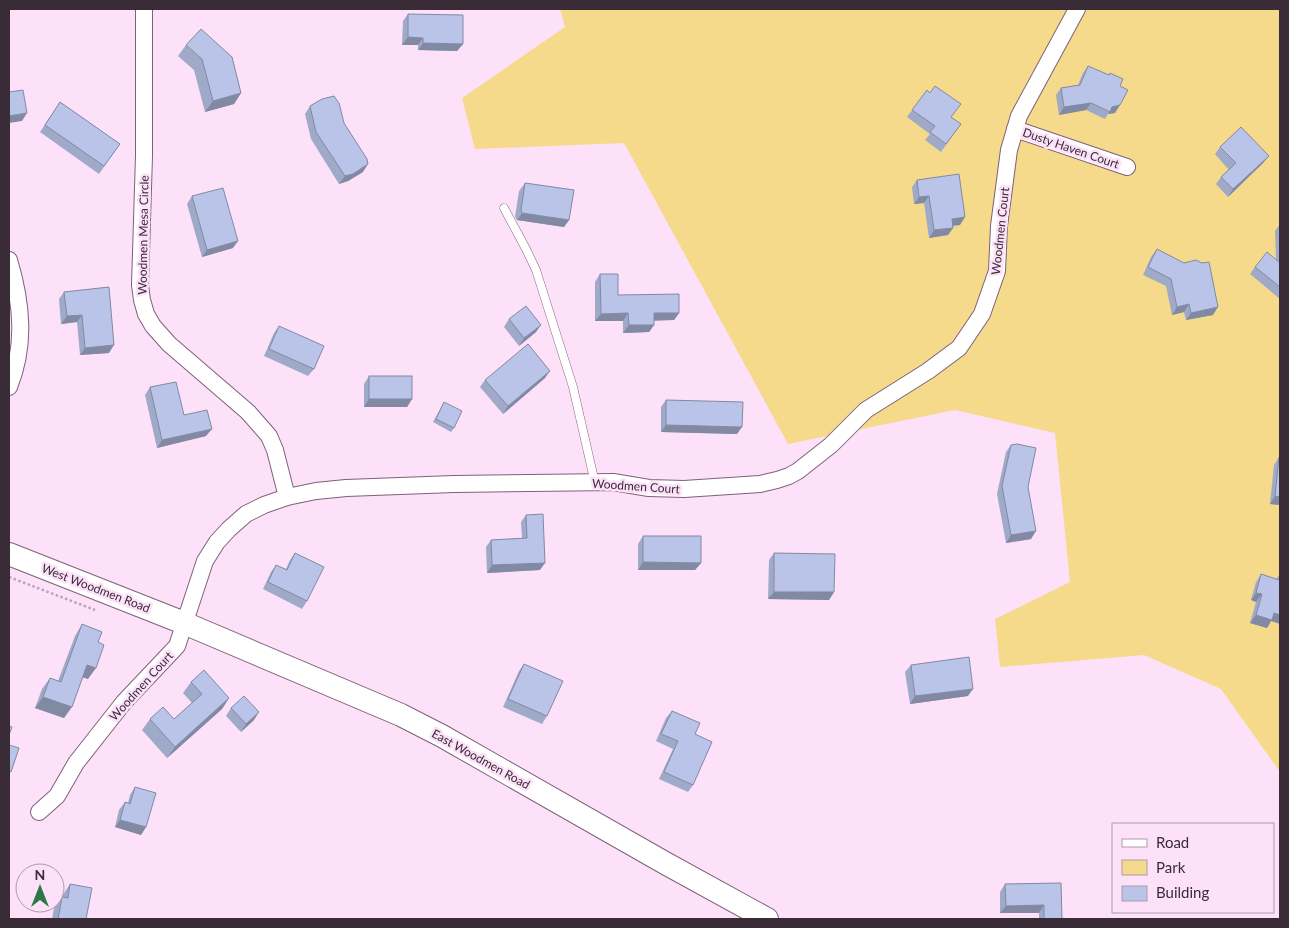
<svg xmlns="http://www.w3.org/2000/svg" width="1289" height="928" viewBox="0 0 1289 928" font-family="Lato,sans-serif">
	<style>
		.green { fill: #f5da8b }
		.lines { fill: none; stroke-linecap: round; stroke-linejoin: round }
		.service-casing { stroke: #7e6179; stroke-width: 9 }
		.minor-casing { stroke: #7e6179; stroke-width: 18 }
		.secondary-casing { stroke: #7e6179; stroke-width: 24 }
		.path { stroke: #baa3b6; stroke-width: 2.5; stroke-dasharray: 2.5 2.5; stroke-linecap: butt }
		.service { stroke: #fff; stroke-width: 8 }
		.minor { stroke: #fff; stroke-width: 16 }
		.secondary { stroke: #fff; stroke-width: 22 }
		.wall { fill: #9fa9c8 }
		.shaded-wall { fill: #8289a2 }
		.building { fill: #b9c4e8; stroke: #8289a2 }
		.labels { text-anchor: middle; dominant-baseline: central; stroke-width: 5; stroke-linejoin: round; paint-order: stroke }
		.street-label { font-size: 12px; fill: #392c37; stroke: #fde1f8 }
	</style>
	<rect width="100%" height="100%" fill="#fde1f8"/>
	<polygon class="green" points="560,9 1280,9 1280,772 1221,689 1144,655 1000,667 995,619 1070,582 1055,433 955,410 788,444 624,143 475,149 462,98 565,27"/>
	<g class="lines">
		<defs>
			<polyline id="service" points="504,208 526,249 536,270 549,311 573,387 595,483"/>
			<g id="minor">
				<polyline points="144,9 144,156 140,285 142,300 146,314 153,326 169,344 248,412 269,436 275,450 287,497"/>
				<polyline points="1015,129 1127,167"/>
				<path d="M9,260C22,303 26,345 9,387"/>
				<polyline points="39,812 57,796 76,763 124,702 177,646 205,561 217,542 229,529 246,514 264,505 287,497 316,491 346,488 454,484 613,482 649,488 684,489 760,484 777,480 789,476 798,471 831,445 866,410 928,371 959,348 982,314 997,271 999,226 1009,150 1019,116 1077,9"/>
			</g>
			<polyline id="secondary" points="9,554 184,623 401,715 442,736 665,863 767,919"/>
		</defs>
		<use href="#service" class="service-casing"/>
		<use href="#minor" class="minor-casing"/>
		<use href="#secondary" class="secondary-casing"/>
		<polyline class="path" points="9,577 95,610"/>
		<use href="#service" class="service"/>
		<use href="#minor" class="minor"/>
		<use href="#secondary" class="secondary"/>
	</g>
	<g class="wall">
		<polygon points="408,14 463,44 457,51 418,50 418,45 402,45 403,21"/>
		<polygon points="186,45 241,93 234,104 205,112 194,70 178,56"/>
		<polygon points="1088,66 1120,86 1115,113 1108,114 1105,119 1086,110 1059,115 1056,95 1061,88 1078,85 1083,73"/>
		<polygon points="927,90 951,117 961,124 941,152 925,140 930,134 907,117"/>
		<polygon points="60,102 120,144 99,174 40,132"/>
		<polygon points="310,106 344,123 363,172 348,181 339,184 311,139 305,114"/>
		<polygon points="1220,147 1269,156 1263,163 1228,197 1216,184 1221,177 1229,170 1215,154"/>
		<polygon points="917,180 960,225 953,226 953,228 948,235 929,238 924,203 914,204 912,187"/>
		<polygon points="525,183 569,220 564,227 517,220 515,217 519,191"/>
		<polygon points="192,196 233,248 202,257 187,204"/>
		<polygon points="1280,224 1280,299 1250,274 1255,267 1276,259 1275,231"/>
		<polygon points="1157,249 1213,315 1186,320 1184,312 1172,315 1166,286 1143,275 1151,257"/>
		<polygon points="600,274 618,295 679,313 674,320 654,320 654,325 649,332 623,333 623,321 595,321 595,282"/>
		<polygon points="109,287 109,353 80,355 77,322 61,324 59,299 64,292"/>
		<polygon points="509,319 536,332 519,346 504,327"/>
		<polygon points="279,326 314,369 308,376 264,356 274,333"/>
		<polygon points="369,376 412,399 407,407 364,407 364,384"/>
		<polygon points="545,378 503,414 480,387 485,380"/>
		<polygon points="150,387 184,415 206,436 157,448 145,395"/>
		<polygon points="666,400 737,434 661,432 661,407"/>
		<polygon points="444,402 454,428 451,432 433,422"/>
		<polygon points="1011,445 1028,487 1031,539 1006,543 997,494 1006,452"/>
		<polygon points="1279,457 1280,458 1280,505 1270,504 1274,465"/>
		<polygon points="526,515 540,570 487,573 486,547 491,540 522,538 521,522"/>
		<polygon points="643,536 701,563 695,570 638,570 638,544"/>
		<polygon points="295,553 307,601 302,609 263,589 271,572 276,565 286,569 290,560"/>
		<polygon points="774,553 834,592 829,600 768,599 769,560"/>
		<polygon points="1261,574 1276,579 1280,574 1271,621 1267,628 1250,623 1256,602 1251,600 1256,582"/>
		<polygon points="82,624 98,642 88,679 83,677 64,718 35,708 42,689 50,678 58,681 75,636"/>
		<polygon points="524,664 547,716 542,724 503,707 519,671"/>
		<polygon points="911,665 968,696 910,704 905,672"/>
		<polygon points="191,682 229,698 222,709 167,758 142,730 150,719 174,719 192,703 183,693"/>
		<polygon points="231,708 254,720 241,732 226,716"/>
		<polygon points="672,711 695,734 693,785 688,792 659,779 673,749 656,741 666,718"/>
		<polygon points="135,787 146,827 141,835 115,827 119,810 125,802 128,803 130,795"/>
		<polygon points="1061,883 1062,919 1039,919 1039,913 1000,913 1000,892 1005,884"/>
		<polygon points="70,884 86,919 52,919 54,908"/>
	</g>
	<g class="shaded-wall">
		<polygon points="50,9 63,9 62,10"/>
		<polygon points="408,37 423,38 418,45 402,45"/>
		<polygon points="423,43 463,44 457,51 418,50"/>
		<polygon points="241,93 234,104 205,112 213,101"/>
		<polygon points="1091,103 1086,110 1059,115 1064,107"/>
		<polygon points="1120,105 1115,113 1108,114 1112,107"/>
		<polygon points="27,113 22,121 9,123 9,116"/>
		<polygon points="1269,156 1263,163 1228,197 1233,189"/>
		<polygon points="368,164 363,172 348,181 339,184 345,176"/>
		<polygon points="929,196 924,203 914,204 919,197"/>
		<polygon points="522,213 569,220 564,227 517,220"/>
		<polygon points="965,217 960,225 947,226 952,219"/>
		<polygon points="953,228 948,235 929,238 934,230"/>
		<polygon points="238,241 233,248 202,257 207,250"/>
		<polygon points="1189,304 1184,312 1172,315 1177,307"/>
		<polygon points="1218,307 1213,315 1186,320 1191,313"/>
		<polygon points="628,313 623,321 595,321 601,314"/>
		<polygon points="654,313 679,313 674,320 649,321"/>
		<polygon points="82,315 77,322 61,324 67,316"/>
		<polygon points="541,325 536,332 519,346 524,338"/>
		<polygon points="629,325 654,325 649,332 623,333"/>
		<polygon points="114,345 109,353 80,355 85,348"/>
		<polygon points="550,371 545,378 503,414 508,406"/>
		<polygon points="369,399 412,399 407,407 364,407"/>
		<polygon points="666,425 742,427 737,434 661,432"/>
		<polygon points="212,429 206,436 157,448 162,440"/>
		<polygon points="1275,496 1280,497 1280,505 1270,504"/>
		<polygon points="1036,531 1031,539 1006,543 1011,535"/>
		<polygon points="643,562 701,563 695,570 638,570"/>
		<polygon points="545,563 540,570 487,573 492,565"/>
		<polygon points="774,592 834,592 829,600 768,599"/>
		<polygon points="1256,593 1262,594 1256,602 1251,600"/>
		<polygon points="1274,613 1280,615 1280,624 1271,621 1267,628 1250,623 1256,615"/>
		<polygon points="87,665 96,668 88,679 79,676"/>
		<polygon points="973,689 968,696 910,704 915,696"/>
		<polygon points="43,697 72,707 64,718 35,708"/>
		<polygon points="229,698 222,709 167,758 175,747"/>
		<polygon points="259,712 254,720 241,732 246,724"/>
		<polygon points="120,820 146,827 141,835 115,827"/>
		<polygon points="1044,905 1039,913 1000,913 1006,906"/>
	</g>
	<g class="building">
		<polygon points="408,14 463,15 463,44 423,43 423,38 408,37"/>
		<polygon points="201,29 232,57 241,93 213,101 202,59 186,45"/>
		<polygon points="1088,66 1109,75 1110,73 1123,79 1120,86 1128,90 1120,105 1112,107 1110,112 1091,103 1064,107 1061,88 1080,85"/>
		<polygon points="935,86 961,104 951,117 961,124 946,144 930,132 935,126 912,110 927,90 930,93"/>
		<polygon points="23,90 27,113 9,116 9,92"/>
		<polygon points="334,96 339,103 344,123 367,159 368,164 353,174 345,176 316,132 310,106 322,99"/>
		<polygon points="60,102 120,144 104,166 45,125"/>
		<polygon points="1241,127 1269,156 1233,189 1221,177 1236,163 1220,147"/>
		<polygon points="959,174 965,217 952,219 953,228 934,230 929,196 919,197 917,180"/>
		<polygon points="525,183 574,190 569,220 522,213 521,210"/>
		<polygon points="223,188 238,241 207,250 192,196"/>
		<polygon points="1157,249 1184,263 1196,260 1202,263 1209,262 1218,307 1191,313 1189,304 1177,307 1171,279 1148,267"/>
		<polygon points="1267,252 1280,263 1280,287 1255,267"/>
		<polygon points="600,274 618,274 618,295 679,294 679,313 654,313 654,325 629,325 628,313 601,314"/>
		<polygon points="109,287 114,345 85,348 82,315 67,316 64,292"/>
		<polygon points="526,306 541,325 524,338 509,319"/>
		<polygon points="279,326 324,346 314,369 269,349"/>
		<polygon points="528,344 550,371 508,406 485,380"/>
		<rect x="369" y="376" width="43" height="23"/>
		<polygon points="176,382 184,415 207,410 212,429 162,440 150,387"/>
		<polygon points="666,400 743,402 742,427 666,425"/>
		<polygon points="444,402 462,411 454,428 436,419"/>
		<polygon points="1017,444 1036,448 1028,487 1036,531 1011,535 1002,486 1011,445"/>
		<polygon points="1279,457 1280,458 1280,497 1275,496"/>
		<polygon points="543,514 545,563 492,565 491,540 527,538 526,515"/>
		<polygon points="643,536 701,536 701,563 643,562"/>
		<polygon points="295,553 324,567 307,601 268,582 276,565 287,570"/>
		<polygon points="774,553 835,554 834,592 774,592"/>
		<polygon points="1261,574 1279,580 1280,575 1280,615 1274,613 1272,620 1256,615 1262,594 1256,593"/>
		<polygon points="82,624 102,632 98,642 104,645 96,668 87,665 72,707 43,697 50,678 61,682"/>
		<polygon points="969,657 973,689 915,696 911,665"/>
		<polygon points="524,664 563,681 547,716 508,699"/>
		<polygon points="204,670 229,698 175,747 150,719 163,707 174,719 202,694 191,682"/>
		<polygon points="244,696 259,712 246,724 231,708"/>
		<polygon points="672,711 700,723 695,734 712,742 693,785 664,772 678,741 661,734"/>
		<polygon points="9,726 12,727 9,735"/>
		<polygon points="9,745 19,748 11,772 9,771"/>
		<polygon points="135,787 156,793 146,827 120,820 125,802 130,804"/>
		<polygon points="1061,883 1062,919 1044,919 1044,905 1006,906 1005,884"/>
		<polygon points="70,884 92,888 86,919 58,919 62,897 68,898"/>
	</g>
	<g class="labels">
		<g class="street-label">
			<text transform="translate(1071 148) rotate(19)">Dusty Haven Court</text>
			<text transform="translate(1000 231) rotate(-84)">Woodmen Court</text>
			<text transform="translate(143 235) rotate(-89)">Woodmen Mesa Circle</text>
			<text transform="translate(636 486) rotate(4)">Woodmen Court</text>
			<text transform="translate(96 588) rotate(21)">West Woodmen Road</text>
			<text transform="translate(141 686) rotate(-48)">Woodmen Court</text>
			<text transform="translate(481 759) rotate(29)">East Woodmen Road</text>
		</g>
	</g>
	<rect width="1289" height="928" fill="none" stroke="#392c37" stroke-width="20"/>
	<rect x="1112" y="823" width="162" height="90" fill="#fde1f8" stroke="#af99ab"/>
	<rect x="1122" y="839" width="25" height="8" fill="#ffffff" stroke="#af99ab"/>
	<text x="1156" y="848" font-size="15" fill="#392c37">Road</text>
	<rect x="1122" y="860" width="25" height="15" fill="#f5da8b" stroke="#af99ab"/>
	<text x="1156" y="873" font-size="15" fill="#392c37">Park</text>
	<rect x="1122" y="886" width="25" height="15" fill="#b9c4e8" stroke="#af99ab"/>
	<text x="1156" y="898" font-size="15" fill="#392c37">Building</text>
	<g transform="translate(40 888)"><circle r="24" fill="#fde1f8" stroke="#af99ab"/>
	<path d="M0-4L9 19L0 12L-9 19Z" fill="#2c7746"/>
	<text y="-8" font-size="14" font-weight="bold" text-anchor="middle" fill="#392c37">N</text>
	</g>
</svg>
